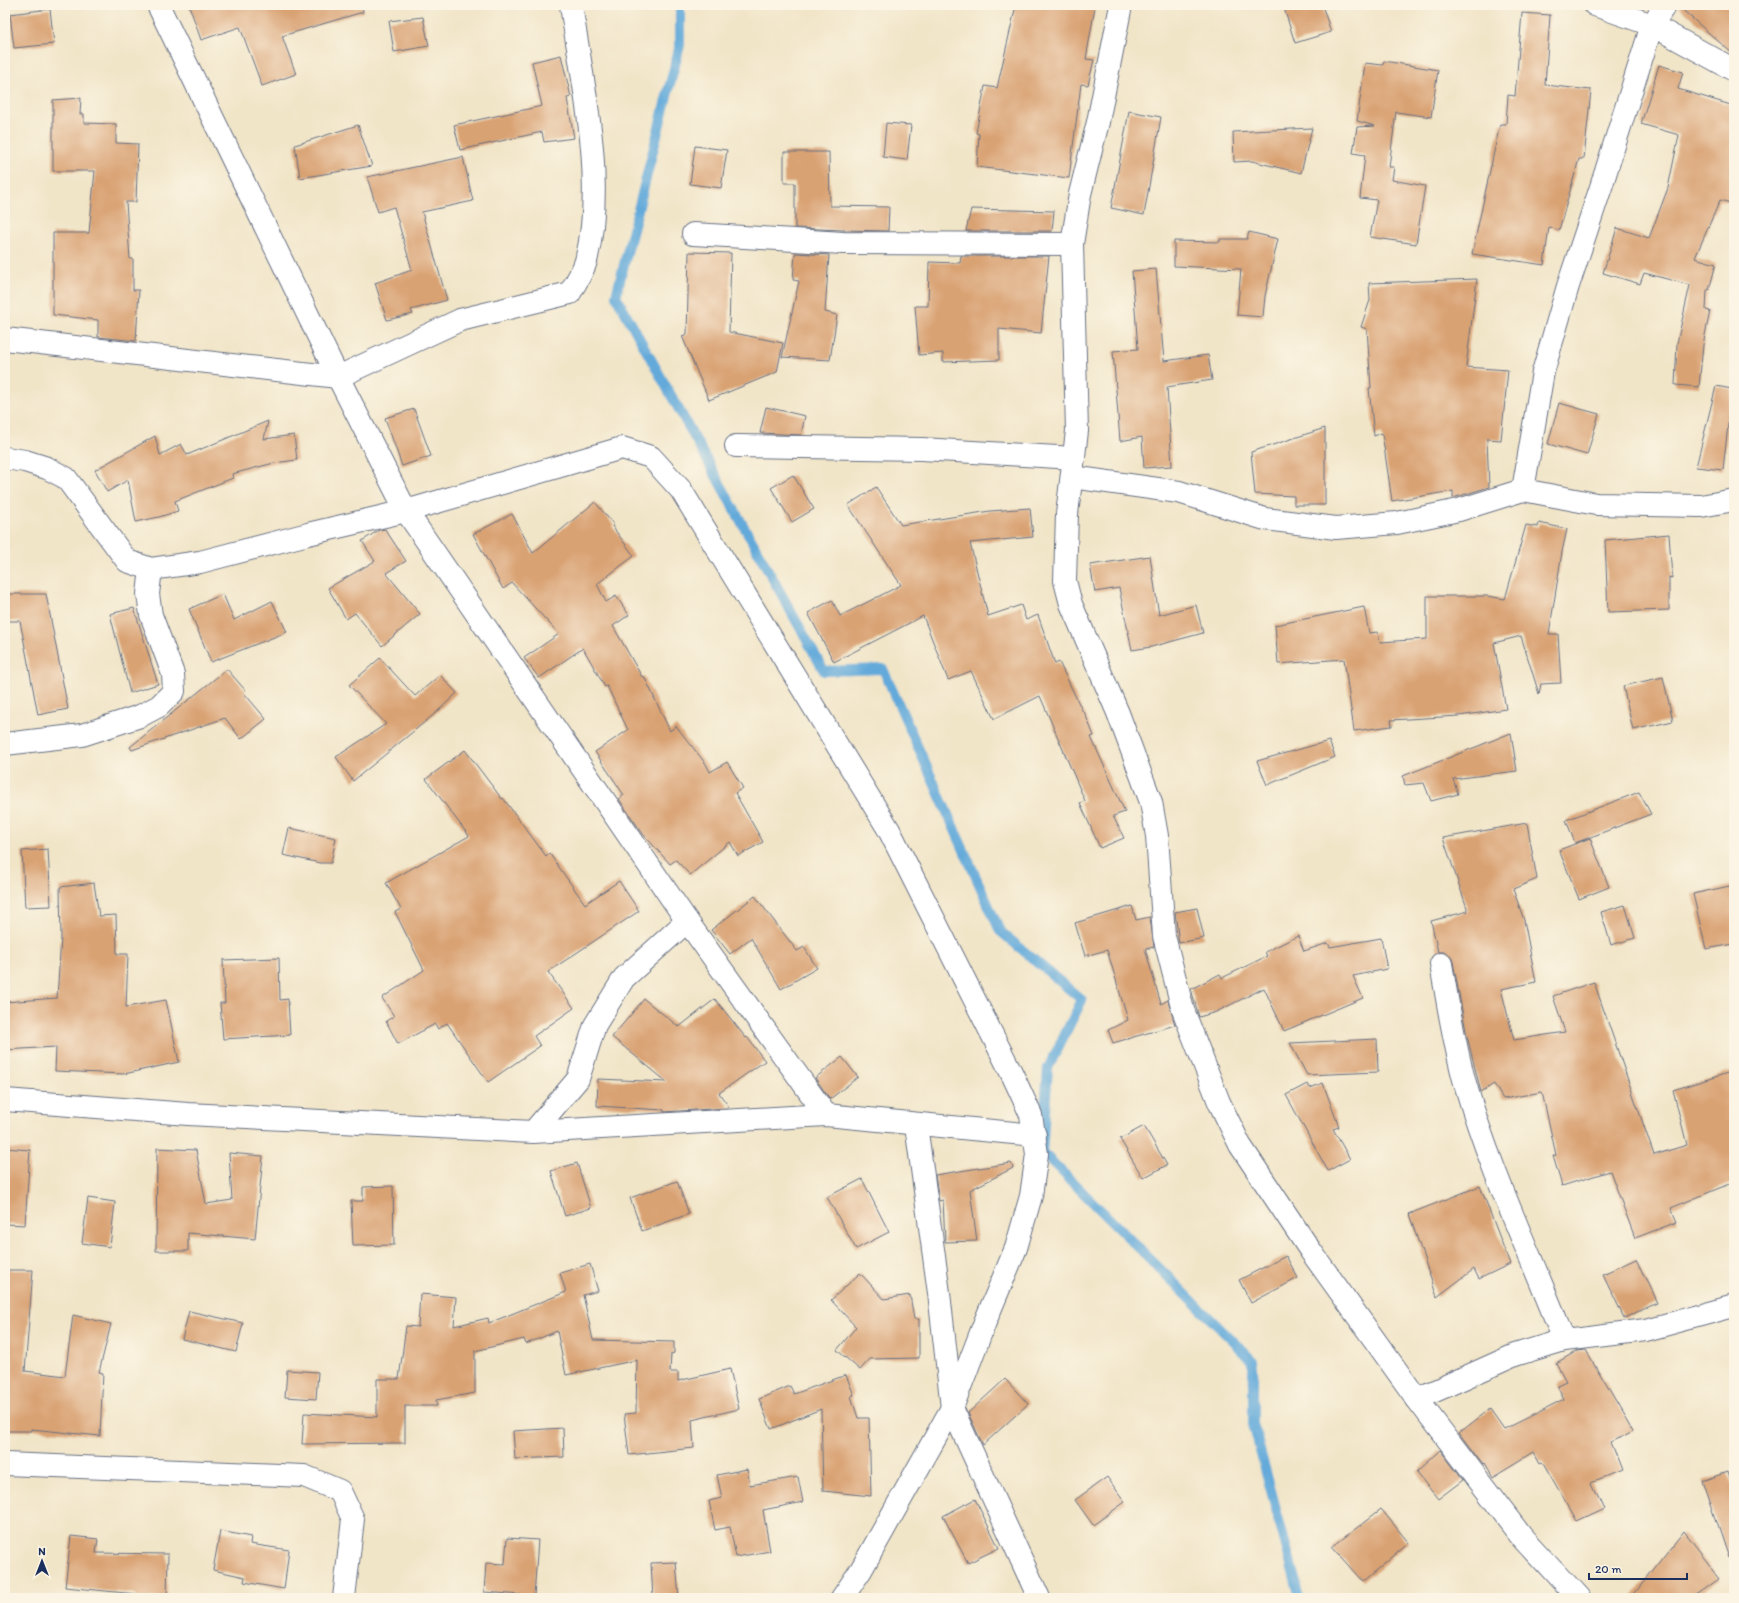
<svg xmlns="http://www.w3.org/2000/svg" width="1739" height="1603" viewBox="0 0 1739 1603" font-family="Itim,sans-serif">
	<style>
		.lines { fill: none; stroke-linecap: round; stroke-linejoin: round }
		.stream { stroke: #64aada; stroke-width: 10 }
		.building { fill: #d9a273 }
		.minor-casing { stroke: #666f83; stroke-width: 24 }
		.minor { stroke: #fff; stroke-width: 22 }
	</style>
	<rect width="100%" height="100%" fill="#fcf5e5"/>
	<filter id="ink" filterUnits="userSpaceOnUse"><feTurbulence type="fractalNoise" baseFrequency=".025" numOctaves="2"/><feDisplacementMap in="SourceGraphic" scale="8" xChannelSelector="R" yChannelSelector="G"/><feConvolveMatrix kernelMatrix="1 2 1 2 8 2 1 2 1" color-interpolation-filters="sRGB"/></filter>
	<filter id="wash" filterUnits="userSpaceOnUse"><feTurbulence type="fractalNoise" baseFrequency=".012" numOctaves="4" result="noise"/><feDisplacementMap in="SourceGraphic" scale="16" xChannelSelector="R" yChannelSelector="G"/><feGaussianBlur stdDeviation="0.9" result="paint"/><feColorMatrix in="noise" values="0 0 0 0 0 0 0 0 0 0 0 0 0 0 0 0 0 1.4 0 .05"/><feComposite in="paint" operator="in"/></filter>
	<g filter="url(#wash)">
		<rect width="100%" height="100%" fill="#f1e5c8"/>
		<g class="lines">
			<polyline class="stream" points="680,5 680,45 616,296 824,671 883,669 1000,931 1082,1000 1048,1068 1042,1152 1253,1361 1253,1424 1300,1598"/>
		</g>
		<g id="blocks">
			<g class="building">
				<polygon points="189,5 362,5 363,12 282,36 296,74 262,86 240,27 201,40"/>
				<polygon points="1016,5 1082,5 1095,7 1086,59 1094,60 1088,85 1081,84 1069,178 977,167 979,134 976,133 985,86 997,88"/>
				<polygon points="1283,5 1322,5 1331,32 1295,43"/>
				<polygon points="1677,5 1734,5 1734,55"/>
				<polygon points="50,9 54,44 14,48 10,14"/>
				<polygon points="1522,13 1550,15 1545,85 1591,90 1584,159 1579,159 1559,230 1549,227 1544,265 1472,254 1500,124 1506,124 1508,95 1515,96"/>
				<polygon points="423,17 429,46 394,52 389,21"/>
				<polygon points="561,55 571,97 567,98 574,138 544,142 542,132 460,150 454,125 542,106 532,62"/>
				<polygon points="1384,61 1438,70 1431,117 1396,112 1389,167 1394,167 1392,180 1425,186 1416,244 1370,237 1377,200 1360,198 1365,155 1353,153 1357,127 1375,126 1357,121 1365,63 1383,65"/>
				<polygon points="1659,65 1683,72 1678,89 1734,106 1734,204 1720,200 1695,258 1716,264 1709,290 1707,290 1706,310 1710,311 1703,345 1699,387 1675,385 1677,343 1690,285 1644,273 1640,284 1603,273 1617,228 1649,238 1668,188 1679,135 1641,124"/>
				<polygon points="81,98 80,114 84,114 84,123 116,124 116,143 138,144 136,202 126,202 130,259 133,259 133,290 139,290 136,341 98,337 98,320 53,315 53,233 89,233 95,171 53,171 53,100"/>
				<polygon points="1129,111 1161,117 1144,215 1111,208"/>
				<polygon points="886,123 911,125 907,160 883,157"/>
				<polygon points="358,125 372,166 300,178 295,145"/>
				<polygon points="1312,128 1301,173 1252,161 1234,162 1233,132"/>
				<polygon points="695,146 727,150 721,188 690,184"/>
				<polygon points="784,152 829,152 830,206 889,207 888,231 843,230 795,228 795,183 784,183"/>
				<polygon points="463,157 473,201 422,212 447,300 411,310 413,314 387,320 375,283 412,270 394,207 378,212 367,177"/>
				<polygon points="971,209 1054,211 1052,231 966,231"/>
				<polygon points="1249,232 1278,239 1265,296 1263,317 1237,315 1241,269 1174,266 1174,241 1220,242 1220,239 1247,239"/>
				<polygon points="689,252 731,253 729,332 783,343 777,372 709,400 682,336 687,334"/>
				<polygon points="795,253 829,255 825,312 837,315 830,360 782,357 799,281 793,280"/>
				<polygon points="961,256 1049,256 1041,333 999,329 999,360 943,362 943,353 919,355 915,306 928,306 929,262 960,263"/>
				<polygon points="1156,269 1164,361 1208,355 1212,380 1167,387 1172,466 1144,468 1142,437 1120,441 1113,351 1138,349 1132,271"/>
				<polygon points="1477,279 1466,367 1508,370 1501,440 1487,439 1489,487 1453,498 1453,491 1392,501 1382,433 1374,436 1369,388 1371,388 1367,329 1361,327 1370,300 1369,283"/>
				<polygon points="1716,386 1732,389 1723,470 1696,467"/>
				<polygon points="1559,403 1599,414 1587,455 1548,444"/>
				<polygon points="766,407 805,416 801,435 760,433"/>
				<polygon points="414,409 431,456 402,466 385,418"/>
				<polygon points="268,421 264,439 294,435 297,460 274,463 232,474 233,478 175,501 178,511 159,517 136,522 128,480 107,492 95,470 155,436 160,455 181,444 187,455"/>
				<polygon points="1325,428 1325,505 1294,505 1294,496 1255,494 1251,452"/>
				<polygon points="793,475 814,509 792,522 771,488"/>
				<polygon points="876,487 901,525 990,511 1030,508 1033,537 970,543 988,616 1021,605 1026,620 1038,615 1055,664 1059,662 1083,712 1084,711 1094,736 1091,737 1125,812 1113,816 1124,838 1100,848 1080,803 1085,801 1040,696 994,719 971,671 948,680 923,616 834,662 808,613 832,600 840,616 901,585 848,505"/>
				<polygon points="595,502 614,525 612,526 634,556 597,584 606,602 616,596 629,615 613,626 642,677 644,676 670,731 676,726 706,764 710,772 727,762 743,788 735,793 763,842 738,856 730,842 690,875 676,860 670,864 643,834 619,799 624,795 595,752 628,730 607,686 605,687 583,648 539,678 524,658 559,634 512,583 503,589 473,534 512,514 533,553"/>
				<polygon points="1539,523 1567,529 1562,552 1549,634 1558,634 1561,683 1541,684 1539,694 1521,636 1494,643 1506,709 1459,716 1391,720 1392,726 1354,731 1344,659 1278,664 1275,625 1364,607 1369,633 1378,632 1380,642 1427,639 1427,596 1487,596 1505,599 1526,525 1538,527"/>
				<polygon points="385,529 406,561 386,573 420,614 382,646 355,613 346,619 328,588 375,561 362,541 379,530"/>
				<polygon points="1669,534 1672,578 1669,577 1669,610 1608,612 1605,540"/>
				<polygon points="1150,556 1159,615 1196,605 1203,633 1151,647 1132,650 1119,588 1095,592 1090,565"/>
				<polygon points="5,594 46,594 68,709 38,715 20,621 5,621"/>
				<polygon points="223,594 234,620 272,601 287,632 211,662 189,609"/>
				<polygon points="134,608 158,684 130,693 110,614"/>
				<polygon points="380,658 415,696 440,675 457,693 437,712 353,781 336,757 386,724 349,685"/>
				<polygon points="227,669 246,691 244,693 266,719 241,739 225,718 132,750 130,747"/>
				<polygon points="1663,677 1673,721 1633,730 1623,686"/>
				<polygon points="1511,733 1517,771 1453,779 1458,794 1431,801 1424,783 1405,785 1403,776"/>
				<polygon points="1329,741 1335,757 1267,785 1257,761"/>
				<polygon points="465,750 502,799 503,798 546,856 549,853 585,904 619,881 639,911 548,972 574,1008 534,1036 540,1046 488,1082 447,1023 438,1029 435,1024 398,1044 386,1021 394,1016 382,998 424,970 395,912 401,909 386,883 469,836 426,779"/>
				<polygon points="1639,792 1651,814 1575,843 1566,820"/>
				<polygon points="1527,823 1537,879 1513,889 1524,920 1536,982 1501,989 1514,1040 1565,1032 1553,996 1594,982 1654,1155 1687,1145 1673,1090 1734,1071 1734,1182 1671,1208 1677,1222 1635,1238 1610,1171 1562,1186 1553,1156 1556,1155 1542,1092 1503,1099 1494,1084 1481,1092 1467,1036 1453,962 1451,956 1446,952 1438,952 1431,921 1468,911 1443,838"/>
				<polygon points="289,828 336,838 331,863 320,863 283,855"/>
				<polygon points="1590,838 1609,887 1579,899 1559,850"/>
				<polygon points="48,849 51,906 25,907 22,851"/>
				<polygon points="94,883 99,916 116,915 117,954 128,954 126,1007 166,1000 179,1062 124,1074 55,1071 56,1047 5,1050 5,1002 57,998 61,938 60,887"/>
				<polygon points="1734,885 1734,944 1706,949 1693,894"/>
				<polygon points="755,896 797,951 804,947 817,968 781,989 751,938 730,954 711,930"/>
				<polygon points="1625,905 1635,938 1611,945 1601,912"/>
				<polygon points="1132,906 1136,920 1150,917 1154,947 1145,949 1161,1004 1168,1000 1175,1025 1113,1043 1108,1030 1128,1020 1107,950 1085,956 1075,923"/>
				<polygon points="1197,908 1204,938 1179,943 1175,912"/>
				<polygon points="1298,936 1304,951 1328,943 1330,947 1381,938 1387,969 1353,976 1363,998 1284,1031 1264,988 1216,1012 1199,1017 1191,989 1220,974 1222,978 1267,956 1265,952"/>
				<polygon points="279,958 280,1000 288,999 290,1035 223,1039 220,1003 225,1003 223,960"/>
				<polygon points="644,999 679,1027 715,999 746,1038 747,1037 765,1061 719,1093 729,1107 727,1108 664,1112 664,1110 597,1106 598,1079 667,1082 612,1037"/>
				<polygon points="1377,1039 1378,1072 1307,1075 1290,1043"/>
				<polygon points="842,1057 858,1077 830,1099 815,1078"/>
				<polygon points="1323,1083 1339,1127 1333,1129 1350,1159 1328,1171 1286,1095 1307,1084 1310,1088"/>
				<polygon points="1144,1126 1167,1165 1143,1178 1120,1139"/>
				<polygon points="5,1148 30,1150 25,1225 5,1224"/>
				<polygon points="157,1148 196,1150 206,1204 232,1200 229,1153 263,1156 255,1239 188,1233 188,1251 156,1251"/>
				<polygon points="577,1163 591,1208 565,1216 551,1171"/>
				<polygon points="1011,1163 1013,1168 970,1190 977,1241 945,1242 943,1200 939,1201 935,1175"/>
				<polygon points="862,1179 889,1232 856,1249 827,1197"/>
				<polygon points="677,1181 689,1214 642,1231 630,1198"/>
				<polygon points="393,1186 394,1245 353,1246 351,1201 363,1201 363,1187"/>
				<polygon points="1480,1186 1510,1264 1479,1279 1474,1269 1437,1297 1409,1214"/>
				<polygon points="88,1198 115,1202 110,1247 82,1243"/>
				<polygon points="1286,1256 1298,1278 1251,1303 1239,1280"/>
				<polygon points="1636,1259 1657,1303 1624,1318 1603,1274"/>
				<polygon points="590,1264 598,1291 583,1295 593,1340 674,1342 674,1353 671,1354 670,1372 678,1372 678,1381 730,1369 739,1409 692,1420 694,1448 629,1455 624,1414 636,1413 637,1360 566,1375 557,1331 526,1344 524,1339 475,1351 475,1393 436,1400 437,1406 405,1406 405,1443 302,1444 304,1413 377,1417 377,1379 399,1379 406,1326 418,1327 420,1294 456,1297 454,1326 488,1318 489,1323 566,1292 560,1273"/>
				<polygon points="5,1270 33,1270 25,1371 65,1376 73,1315 111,1324 99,1372 103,1373 100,1436 31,1429 31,1431 5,1431"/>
				<polygon points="860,1273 884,1299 910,1295 914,1319 919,1319 919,1358 870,1359 860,1370 837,1350 856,1327 831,1300"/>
				<polygon points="189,1311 243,1323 236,1352 182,1339"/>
				<polygon points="1586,1350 1633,1430 1610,1442 1621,1470 1592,1482 1604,1508 1576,1521 1542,1462 1540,1463 1534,1452 1493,1477 1485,1463 1483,1465 1459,1433 1490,1409 1504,1429 1564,1399 1557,1385 1566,1381 1556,1363 1577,1351"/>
				<polygon points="287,1370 318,1372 316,1399 285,1397"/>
				<polygon points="846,1375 854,1395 851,1396 858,1418 869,1418 871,1496 823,1491 821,1409 771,1429 759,1399 790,1386 794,1394"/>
				<polygon points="1005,1379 1028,1404 983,1445 968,1413"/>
				<polygon points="563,1428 564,1457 515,1459 513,1431"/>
				<polygon points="1440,1450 1463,1480 1438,1499 1416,1472"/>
				<polygon points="747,1469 750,1485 798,1477 803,1502 763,1510 770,1551 736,1557 730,1527 715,1530 709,1501 722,1498 717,1475"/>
				<polygon points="1728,1472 1734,1492 1734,1557 1729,1558 1703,1481"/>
				<polygon points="1107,1477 1125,1502 1093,1525 1075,1500"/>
				<polygon points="975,1499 999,1548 968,1563 943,1516"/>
				<polygon points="1381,1509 1409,1543 1363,1582 1332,1547"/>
				<polygon points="220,1531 251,1537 250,1544 289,1550 284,1589 244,1582 245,1577 213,1570"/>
				<polygon points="1683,1532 1720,1580 1694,1598 1631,1598"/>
				<polygon points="71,1536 98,1539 96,1553 168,1554 167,1598 136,1598 136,1594 65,1587"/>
				<polygon points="507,1538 538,1540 534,1596 484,1592 486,1563 505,1564"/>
				<polygon points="676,1562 679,1598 653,1598 651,1563"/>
			</g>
		</g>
	</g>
	<g filter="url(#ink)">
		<use href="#blocks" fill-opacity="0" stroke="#666f83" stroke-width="1"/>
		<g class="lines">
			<defs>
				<g id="minor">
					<polyline points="158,5 338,377 406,511 687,921 826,1115"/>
					<polyline points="1121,5 1098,122 1080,194 1072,244 1077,431 1067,514 1065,581 1071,604 1118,713 1151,802 1157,836 1164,936 1183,1010 1219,1102 1240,1145 1310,1250 1417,1399 1522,1537 1578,1598"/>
					<polyline points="1595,5 1652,25 1734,70"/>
					<polyline points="693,234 843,243 1072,244"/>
					<path d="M5,339L338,377L460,320L570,293C575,283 583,272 586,261C606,181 583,85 571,5"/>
					<polyline points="736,446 922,449 1074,458"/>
					<polyline points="5,458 25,461 47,468 66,478 127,561 151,569 200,562 308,534 406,511 622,448 651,457 681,490 889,830 1013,1076 1031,1115 1037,1154 1031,1196 1016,1248 985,1322 952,1408 861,1570 842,1598"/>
					<polyline points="1072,477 1179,492 1265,519 1336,528 1397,523 1459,510 1523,490 1596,504 1701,506 1734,500"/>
					<polyline points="1523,490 1543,372 1568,286 1601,187 1652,25 1665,5"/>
					<polyline points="5,744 82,735 140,716 159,706 174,691 173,674 151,615 148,594 151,569"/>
					<path d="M1441,964C1448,1004 1454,1044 1465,1083C1490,1171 1531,1255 1564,1340"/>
					<polyline points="5,1100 188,1114 533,1132 578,1079 595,1025 624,978 687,921"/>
					<polyline points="916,1125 939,1293 952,1408 1039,1598"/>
					<polyline points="533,1132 826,1115 1035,1135"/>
					<polyline points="1417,1399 1515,1355 1564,1340 1646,1330 1734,1306"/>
					<polyline points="5,1464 304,1476 340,1491 353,1519 344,1598"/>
				</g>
			</defs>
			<use href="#minor" class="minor-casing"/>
			<use href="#minor" class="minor"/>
		</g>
	</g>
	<rect width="1739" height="1603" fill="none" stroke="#fcf5e5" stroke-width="20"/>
	<g transform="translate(42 1561)" stroke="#fcf5e5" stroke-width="3" paint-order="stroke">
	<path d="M0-3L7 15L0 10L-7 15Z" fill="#1b2f5e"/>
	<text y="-6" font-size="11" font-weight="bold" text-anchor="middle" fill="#1b2f5e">N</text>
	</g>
	<path d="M1589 1573v6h98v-6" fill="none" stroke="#1b2f5e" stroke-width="2"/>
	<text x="1595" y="1573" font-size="12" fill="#1b2f5e" stroke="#fcf5e5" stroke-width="3" paint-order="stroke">20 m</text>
</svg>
